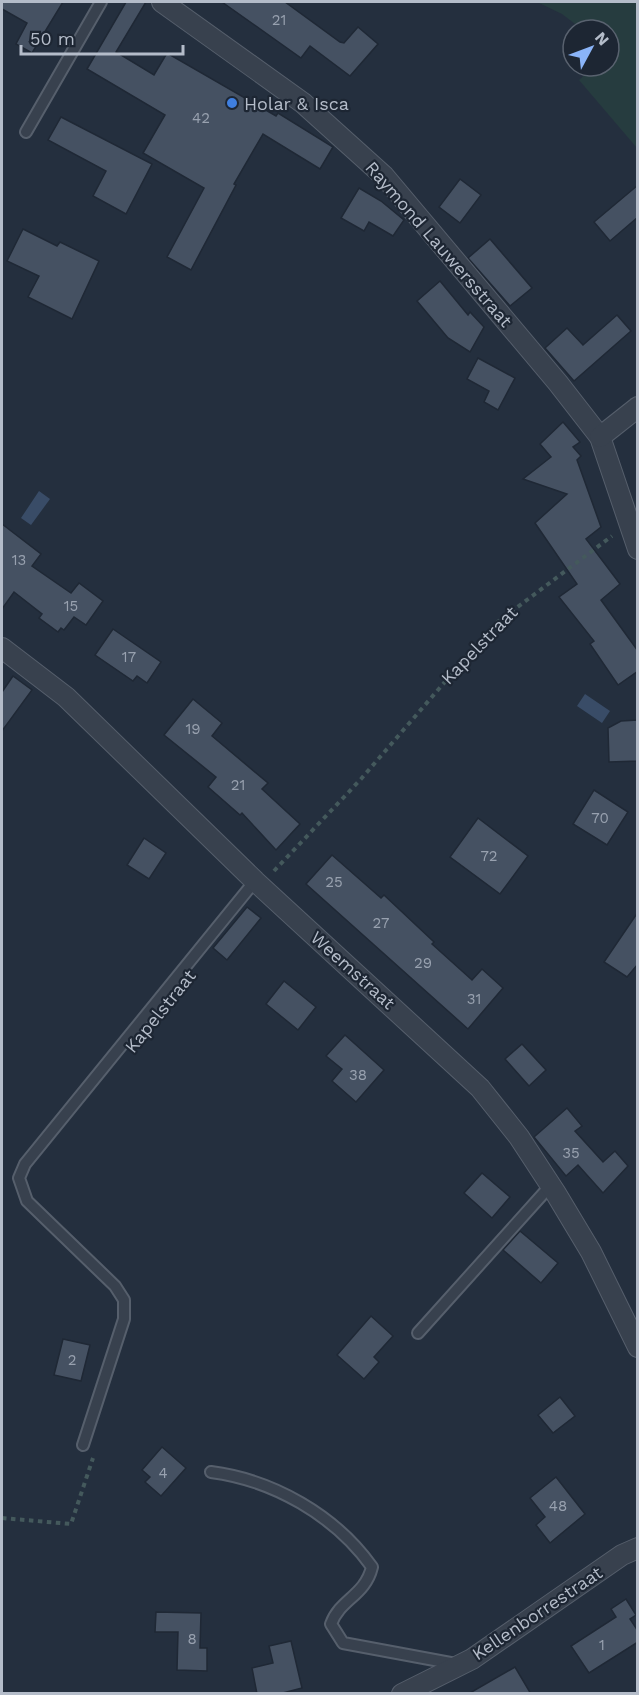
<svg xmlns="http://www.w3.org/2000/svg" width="639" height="1695" viewBox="0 0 639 1695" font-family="'Work Sans',sans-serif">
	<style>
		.green { fill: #263c3f }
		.water { fill: #394c67 }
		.building { fill: #455162; stroke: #1f2835; stroke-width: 1.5 }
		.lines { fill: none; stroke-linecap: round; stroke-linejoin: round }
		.service-casing { stroke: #565f6c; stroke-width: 14 }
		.minor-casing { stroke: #565f6c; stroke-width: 22 }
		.path { stroke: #44595c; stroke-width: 4; stroke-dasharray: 4.5 4.5; stroke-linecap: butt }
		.service { stroke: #38414e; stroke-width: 10 }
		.minor { stroke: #38414e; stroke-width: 20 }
		.shop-dot { fill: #3f7fe0; stroke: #1d2633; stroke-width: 2 }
		.labels { text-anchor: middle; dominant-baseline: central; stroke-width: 4.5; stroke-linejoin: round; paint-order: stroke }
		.number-label { font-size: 15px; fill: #98a1af }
		.poi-label { font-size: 18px; fill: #b4bcc9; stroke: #1d2633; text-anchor: start }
		.street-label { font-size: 18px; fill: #b4bcc9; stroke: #1d2633 }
	</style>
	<rect width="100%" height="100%" fill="#242f3e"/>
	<polygon class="green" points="537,2 637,2 637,148 579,80 595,66 609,66 611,52 609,50 609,30 583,30 562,14"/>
	<g class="water">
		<polygon points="39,491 50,499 31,525 21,518"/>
		<polygon points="585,694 610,711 602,723 577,706"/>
	</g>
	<g class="building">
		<polygon points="2,2 63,2 32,53 16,44 27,23 2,9"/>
		<polygon points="126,2 146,2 116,52 154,75 167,53 276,116 278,113 333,147 320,169 263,134 234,184 236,185 191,270 167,257 204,188 143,153 165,115 87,69"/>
		<polygon points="222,2 285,2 340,42 344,43 358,27 378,44 350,76 310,46 301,58"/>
		<polygon points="61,117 152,164 126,214 93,196 106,171 48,140"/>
		<polygon points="460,179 481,195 460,223 439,207"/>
		<polygon points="638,185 638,217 610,241 594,222"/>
		<polygon points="359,188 381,201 404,220 393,236 369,222 364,231 341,218"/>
		<polygon points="23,229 57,246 60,242 99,261 72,319 28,297 39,276 7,261"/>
		<polygon points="490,239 532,288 510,306 468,258"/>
		<polygon points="440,281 468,315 470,312 484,327 470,352 448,338 417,301"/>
		<polygon points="617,315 631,331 574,381 545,348 567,328 583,345"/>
		<polygon points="478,358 515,378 498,410 484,402 489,391 467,379"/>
		<polygon points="563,422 580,442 573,447 581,456 577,460 601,527 586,539 620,584 601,600 638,651 638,671 618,685 590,644 594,641 559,597 577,584 535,523 567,494 523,479 551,457 540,444"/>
		<polygon points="2,524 41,554 32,566 71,593 79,583 103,601 86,625 74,617 64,630 61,628 58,632 39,618 42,614 14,592 2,609"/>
		<polygon points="113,629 161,662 147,683 137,676 133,681 95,655"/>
		<polygon points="13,676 32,690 2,731 2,692"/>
		<polygon points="193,699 222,723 212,736 268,783 262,789 300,824 276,850 242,813 240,815 208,787 216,777 164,735"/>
		<polygon points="638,720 638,761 609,762 608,728 621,721"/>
		<polygon points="594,790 628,812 607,845 573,824"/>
		<polygon points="478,818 528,856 500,894 450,857"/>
		<polygon points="144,838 166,853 149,879 127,865"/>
		<polygon points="332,855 381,898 384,895 434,942 432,944 472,980 482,969 503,988 468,1029 306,884"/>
		<polygon points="247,907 261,918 227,960 213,948"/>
		<polygon points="638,912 638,964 627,977 604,962"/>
		<polygon points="284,981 316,1007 298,1030 266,1004"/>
		<polygon points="345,1035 384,1070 356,1102 332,1081 342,1069 326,1056"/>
		<polygon points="522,1044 546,1070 529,1086 505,1059"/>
		<polygon points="567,1108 582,1126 575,1131 603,1162 615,1151 628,1166 603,1193 578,1165 566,1176 534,1137"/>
		<polygon points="482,1173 510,1197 492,1218 464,1193"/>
		<polygon points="520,1231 558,1263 541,1283 503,1250"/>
		<polygon points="371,1316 393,1336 374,1357 379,1362 364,1379 337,1355"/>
		<polygon points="63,1339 90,1345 81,1381 54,1375"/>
		<polygon points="560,1397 575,1416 553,1433 538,1415"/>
		<polygon points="162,1447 186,1468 161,1496 145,1482 150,1477 142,1470"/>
		<polygon points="556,1477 585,1514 550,1543 536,1525 545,1517 530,1498"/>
		<polygon points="626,1599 636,1615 630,1619 638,1631 638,1642 589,1673 571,1646 616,1617 611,1609"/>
		<polygon points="156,1612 201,1613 200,1648 207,1648 207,1671 177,1670 178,1632 155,1632"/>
		<polygon points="291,1641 302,1688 279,1694 257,1694 252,1668 273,1663 269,1646"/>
		<polygon points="515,1667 531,1694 468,1694"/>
	</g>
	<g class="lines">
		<defs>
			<g id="service">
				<polyline points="26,132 101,2"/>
				<polyline points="418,1333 551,1185"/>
				<polyline points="83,1445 124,1319 124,1300 115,1286 27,1201 19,1178 25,1164 255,881"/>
				<path d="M211,1472C273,1480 335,1515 372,1567C365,1596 340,1599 331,1624L343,1643L456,1664"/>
			</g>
			<g id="minor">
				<polyline points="162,2 303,103 384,176 558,383 600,437 638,549"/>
				<polyline points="600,437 638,407"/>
				<polyline points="2,648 66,697 255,881 480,1088 519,1137 555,1192 591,1252 638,1347"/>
				<polyline points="402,1694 472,1659 622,1555 638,1548"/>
			</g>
		</defs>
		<use href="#service" class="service-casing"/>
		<use href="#minor" class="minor-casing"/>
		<g class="path">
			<polyline points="274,871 361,779 495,624 612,536"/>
			<polyline points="2,1518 71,1524 93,1458"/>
		</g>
		<use href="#service" class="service"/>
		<use href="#minor" class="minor"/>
	</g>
	<circle class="shop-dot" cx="232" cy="103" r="6"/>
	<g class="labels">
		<g class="number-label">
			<text x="279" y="20">21</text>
			<text x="201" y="118">42</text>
			<text x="19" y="560">13</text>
			<text x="71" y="606">15</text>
			<text x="129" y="657">17</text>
			<text x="193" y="729">19</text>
			<text x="238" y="785">21</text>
			<text x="600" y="818">70</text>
			<text x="489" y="856">72</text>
			<text x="334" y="882">25</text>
			<text x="381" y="923">27</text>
			<text x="423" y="963">29</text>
			<text x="474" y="999">31</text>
			<text x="358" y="1075">38</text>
			<text x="571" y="1153">35</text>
			<text x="72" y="1360">2</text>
			<text x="163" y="1473">4</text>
			<text x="558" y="1506">48</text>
			<text x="192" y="1639">8</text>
			<text x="602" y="1645">1</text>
		</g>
		<g class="poi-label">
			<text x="244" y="103">Holar &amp; Isca</text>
		</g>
		<g class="street-label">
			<text transform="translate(439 244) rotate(49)">Raymond Lauwersstraat</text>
			<text transform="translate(479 645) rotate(-46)">Kapelstraat</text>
			<text transform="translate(353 970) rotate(42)">Weemstraat</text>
			<text transform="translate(160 1011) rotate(-51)">Kapelstraat</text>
			<text transform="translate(537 1613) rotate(-34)">Kellenborrestraat</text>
		</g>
	</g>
	<rect width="639" height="1695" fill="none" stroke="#b4bcc9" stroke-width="6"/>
	<g transform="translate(591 48) rotate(49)"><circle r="28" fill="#1d2633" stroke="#59626f" stroke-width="1.5"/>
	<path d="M0-4.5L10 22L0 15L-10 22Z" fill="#8ab4f8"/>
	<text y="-9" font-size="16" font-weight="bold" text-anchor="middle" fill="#b4bcc9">N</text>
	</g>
	<path d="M21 45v9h162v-9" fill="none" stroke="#b4bcc9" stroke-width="3"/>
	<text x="30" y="45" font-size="18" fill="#b4bcc9" stroke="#1d2633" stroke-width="4.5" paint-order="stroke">50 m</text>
</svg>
